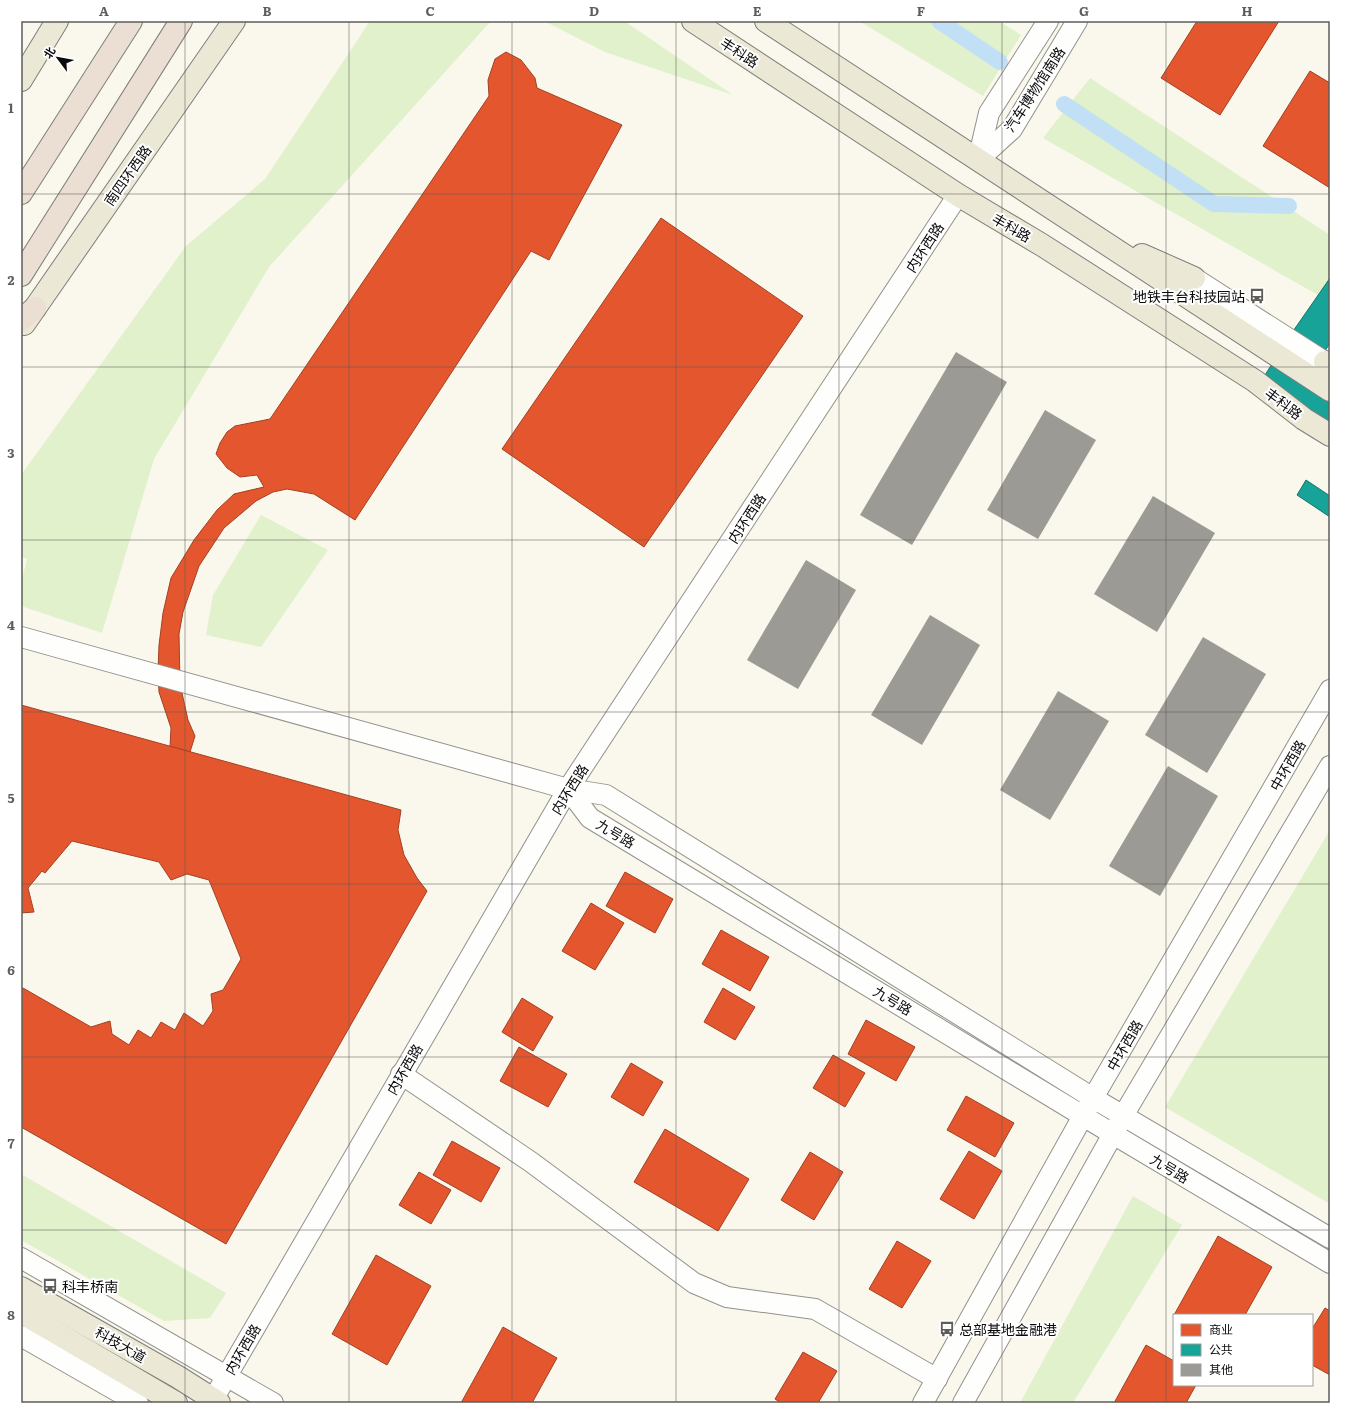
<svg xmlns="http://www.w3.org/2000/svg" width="1351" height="1424" viewBox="0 0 1351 1424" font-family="Literata,'Noto Sans SC',serif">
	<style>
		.green { fill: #e0f1cb }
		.shops { fill: #e4572e; stroke: #a34023 }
		.public { fill: #17a398; stroke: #13756d }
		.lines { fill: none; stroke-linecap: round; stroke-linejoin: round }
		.canal { stroke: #c1e0f6; stroke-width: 16 }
		.building { fill: #9c9a94 }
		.minor-casing { stroke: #92918c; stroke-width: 22 }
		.major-casing { stroke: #7f7e7a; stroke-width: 24 }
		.highway-casing { stroke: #7f7e7a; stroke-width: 24 }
		.minor { stroke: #fefefc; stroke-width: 20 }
		.major { stroke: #ece8d6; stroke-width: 22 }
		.highway { stroke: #eadfd2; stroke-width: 22 }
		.grid { fill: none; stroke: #5e5d59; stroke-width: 1; stroke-opacity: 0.55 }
		.labels { text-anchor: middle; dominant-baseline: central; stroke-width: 4; stroke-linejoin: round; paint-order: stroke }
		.street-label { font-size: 14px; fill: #0a0a0a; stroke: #fff }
		.poi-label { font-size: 14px; fill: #0a0a0a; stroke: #fff; text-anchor: start }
		.neatline { fill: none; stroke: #5e5d59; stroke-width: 1.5 }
		.grid-label { font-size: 13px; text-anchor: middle; font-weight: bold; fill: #5e5d59 }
	</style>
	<rect width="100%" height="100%" fill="#faf8ed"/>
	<g class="green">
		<polygon points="370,21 491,21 269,267 154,459 102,633 21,606 21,583 27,559 21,556 21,475 186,246 265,179"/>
		<polygon points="544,21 624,21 733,95 605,52"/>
		<polygon points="859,21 999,21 1021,35 983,96"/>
		<polygon points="1090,78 1330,235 1330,302 1043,138"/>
		<polygon points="261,515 328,550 261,647 206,635 213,595"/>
		<polygon points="1330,830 1330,1048 1329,1051 1330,1052 1330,1204 1165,1107"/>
		<polygon points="21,1174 226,1293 210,1318 164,1321 21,1240"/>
		<polygon points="1133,1196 1182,1225 1073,1403 1020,1403"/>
	</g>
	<g class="shops">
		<polygon points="1197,21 1279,21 1220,115 1161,78"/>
		<polygon points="506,52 521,60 535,78 537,88 622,125 549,260 531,251 355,520 314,494 287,489 273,492 256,501 224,528 199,566 183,612 179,634 180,684 188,720 195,736 190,752 170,747 171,728 159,692 158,671 159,645 163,613 171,578 194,540 217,510 234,494 264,487 257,475 240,477 227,468 216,454 220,443 227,432 235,426 270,419 489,96 488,80 495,59"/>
		<polygon points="1310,71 1330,83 1330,188 1263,146"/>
		<polygon points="661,218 803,316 644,547 502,449"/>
		<polygon points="21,705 401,810 398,830 404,855 417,878 427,891 226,1244 21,1127 21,990 23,988 91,1027 110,1021 112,1034 129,1045 138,1030 151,1038 161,1022 175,1030 184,1013 203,1026 213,1011 211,994 223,990 241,959 209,880 187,874 171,880 159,862 72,841 45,873 42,871 28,888 34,912 21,913"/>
		<polygon points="625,872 673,899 655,933 606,906"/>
		<polygon points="591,903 624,923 595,970 562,951"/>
		<polygon points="721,930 769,957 750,991 702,964"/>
		<polygon points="723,988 755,1007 735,1040 704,1022"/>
		<polygon points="522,998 553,1017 533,1051 502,1032"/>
		<polygon points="866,1020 915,1047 896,1081 848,1054"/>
		<polygon points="519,1047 567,1074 548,1107 500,1081"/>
		<polygon points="833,1055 865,1073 845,1107 813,1088"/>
		<polygon points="631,1063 663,1082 643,1116 611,1097"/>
		<polygon points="966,1096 1014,1123 995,1157 947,1130"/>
		<polygon points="665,1129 749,1179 718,1231 634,1182"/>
		<polygon points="452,1141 500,1168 481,1202 433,1175"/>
		<polygon points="969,1151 1002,1171 974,1219 940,1199"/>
		<polygon points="810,1152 843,1172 814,1220 781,1200"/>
		<polygon points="419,1172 451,1190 431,1224 399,1205"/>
		<polygon points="1218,1236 1272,1267 1245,1315 1174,1315"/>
		<polygon points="897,1241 931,1261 902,1308 869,1289"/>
		<polygon points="376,1255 431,1286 387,1365 332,1334"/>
		<polygon points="1325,1308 1330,1311 1330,1375 1312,1365 1312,1329"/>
		<polygon points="503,1327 557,1358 532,1403 461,1403"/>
		<polygon points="1146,1345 1174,1361 1174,1385 1196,1385 1186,1403 1114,1403"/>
		<polygon points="803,1352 837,1371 818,1403 781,1403 775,1399"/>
	</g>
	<g class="public">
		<polygon points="1330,278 1330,343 1321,357 1330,362 1330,426 1260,383 1289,337"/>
		<polygon points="1306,480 1330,496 1330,517 1297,495"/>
	</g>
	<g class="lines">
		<g class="canal">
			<polyline points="939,21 1000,62"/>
			<polyline points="1064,104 1214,204 1289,206"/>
		</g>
	</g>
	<g class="building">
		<polygon points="956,352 1007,382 912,545 860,515"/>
		<polygon points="1045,410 1096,440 1038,539 987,510"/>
		<polygon points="1153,496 1215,533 1157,632 1094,594"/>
		<polygon points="806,560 856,590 798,689 747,660"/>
		<polygon points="930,615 980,645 922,745 871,715"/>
		<polygon points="1203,637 1266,674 1207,773 1145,735"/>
		<polygon points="1058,691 1109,721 1050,820 1000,790"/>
		<polygon points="1168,766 1218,796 1160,896 1109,866"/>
	</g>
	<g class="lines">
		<defs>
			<g id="minor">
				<polyline points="978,160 1012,129 1077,21"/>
				<polyline points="978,160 989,113 1048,21"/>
				<polyline points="1194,278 1325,362"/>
				<polyline points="21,637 568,789 606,795 1093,1098 1330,1238"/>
				<polyline points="568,789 590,818 1113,1134 1330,1263"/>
				<polyline points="401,1074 531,1162 694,1283 727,1297 815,1309 937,1379"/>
				<polyline points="21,1258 273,1403"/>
				<polyline points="21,1336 138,1403"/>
				<polyline points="211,1403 568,789 958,195"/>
				<polyline points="923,1403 1093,1098 1330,690"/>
				<polyline points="963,1403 1123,1116 1330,766"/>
			</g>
			<g id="major">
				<polyline points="693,21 958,195 1042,245 1255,381 1304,419 1330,435"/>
				<polyline points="766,21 1330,390"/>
				<polyline points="21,80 57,21"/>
				<polyline points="1142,255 1194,278"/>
				<polyline points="24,324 234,21"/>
				<polyline points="1325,362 1330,367"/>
				<polyline points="21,1288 178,1377 219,1403"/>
				<polyline points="21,1312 176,1403"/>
			</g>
			<g id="highway">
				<polyline points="21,193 131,21"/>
				<polyline points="21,275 181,21"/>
				<polyline points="21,320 35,308"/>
			</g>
		</defs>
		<use href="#minor" class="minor-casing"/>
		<use href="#major" class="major-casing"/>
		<use href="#highway" class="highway-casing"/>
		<use href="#minor" class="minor"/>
		<use href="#major" class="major"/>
		<use href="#highway" class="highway"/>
	</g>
	<path class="grid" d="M185,21V1403M349,21V1403M512,21V1403M676,21V1403M839,21V1403M1002,21V1403M1166,21V1403M21,194H1330M21,367H1330M21,540H1330M21,712H1330M21,884H1330M21,1057H1330M21,1230H1330"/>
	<defs>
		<symbol id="bus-bare" viewBox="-9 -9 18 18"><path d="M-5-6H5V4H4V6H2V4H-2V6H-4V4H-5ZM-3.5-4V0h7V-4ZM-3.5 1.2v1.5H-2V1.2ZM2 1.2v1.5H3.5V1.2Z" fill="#5e5d59" stroke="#fff" stroke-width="2.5" paint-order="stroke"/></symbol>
	</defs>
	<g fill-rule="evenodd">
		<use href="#bus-bare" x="1246" y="285" width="22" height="22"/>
		<use href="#bus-bare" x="39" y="1275" width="22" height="22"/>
		<use href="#bus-bare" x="936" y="1318" width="22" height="22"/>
	</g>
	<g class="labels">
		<g class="street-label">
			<text transform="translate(740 52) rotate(33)">丰科路</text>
			<text transform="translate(1034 89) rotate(-57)">汽车博物馆南路</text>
			<text transform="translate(127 175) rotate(-55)">南四环西路</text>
			<text transform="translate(1012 227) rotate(30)">丰科路</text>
			<text transform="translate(924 247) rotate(-57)">内环西路</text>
			<text transform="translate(1284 403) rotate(37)">丰科路</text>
			<text transform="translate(746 518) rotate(-57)">内环西路</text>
			<text transform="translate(1287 765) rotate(-60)">中环西路</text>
			<text transform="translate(569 789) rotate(-58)">内环西路</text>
			<text transform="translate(616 833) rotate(31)">九号路</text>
			<text transform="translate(893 1000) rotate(31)">九号路</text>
			<text transform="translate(1124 1045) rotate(-60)">中环西路</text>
			<text transform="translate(404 1069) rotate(-60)">内环西路</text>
			<text transform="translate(1170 1168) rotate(31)">九号路</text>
			<text transform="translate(121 1344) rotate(30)">科技大道</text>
			<text transform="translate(242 1349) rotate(-60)">内环西路</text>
		</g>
		<g class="poi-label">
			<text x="1245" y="296" text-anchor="end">地铁丰台科技园站</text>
			<text x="62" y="1286">科丰桥南</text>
			<text x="959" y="1329">总部基地金融港</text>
		</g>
	</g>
	<rect width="1351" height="1424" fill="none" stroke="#ffffff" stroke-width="44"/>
	<rect x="1173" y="1314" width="140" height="72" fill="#ffffff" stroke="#9d9d9d"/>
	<rect x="1181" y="1324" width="20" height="12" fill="#e4572e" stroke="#9d9d9d"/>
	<text x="1209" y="1334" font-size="12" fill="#0a0a0a">商业</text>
	<rect x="1181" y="1344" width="20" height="12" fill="#17a398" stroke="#9d9d9d"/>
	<text x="1209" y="1354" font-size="12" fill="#0a0a0a">公共</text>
	<rect x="1181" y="1364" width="20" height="12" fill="#9c9a94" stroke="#9d9d9d"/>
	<text x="1209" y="1374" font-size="12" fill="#0a0a0a">其他</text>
	<g transform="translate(58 58) rotate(302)" stroke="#ffffff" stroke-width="3" paint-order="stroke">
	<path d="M0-3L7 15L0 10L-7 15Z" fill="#0a0a0a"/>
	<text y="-6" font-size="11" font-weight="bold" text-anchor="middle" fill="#0a0a0a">北</text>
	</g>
	<rect x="22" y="22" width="1307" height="1380" class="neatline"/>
	<g class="grid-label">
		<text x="104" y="16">A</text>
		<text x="267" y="16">B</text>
		<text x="430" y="16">C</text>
		<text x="594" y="16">D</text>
		<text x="757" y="16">E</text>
		<text x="921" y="16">F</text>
		<text x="1084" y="16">G</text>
		<text x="1247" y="16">H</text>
		<text x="11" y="113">1</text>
		<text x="11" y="285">2</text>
		<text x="11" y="458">3</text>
		<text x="11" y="630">4</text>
		<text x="11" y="803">5</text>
		<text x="11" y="975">6</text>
		<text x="11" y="1148">7</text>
		<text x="11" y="1320">8</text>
	</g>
</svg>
